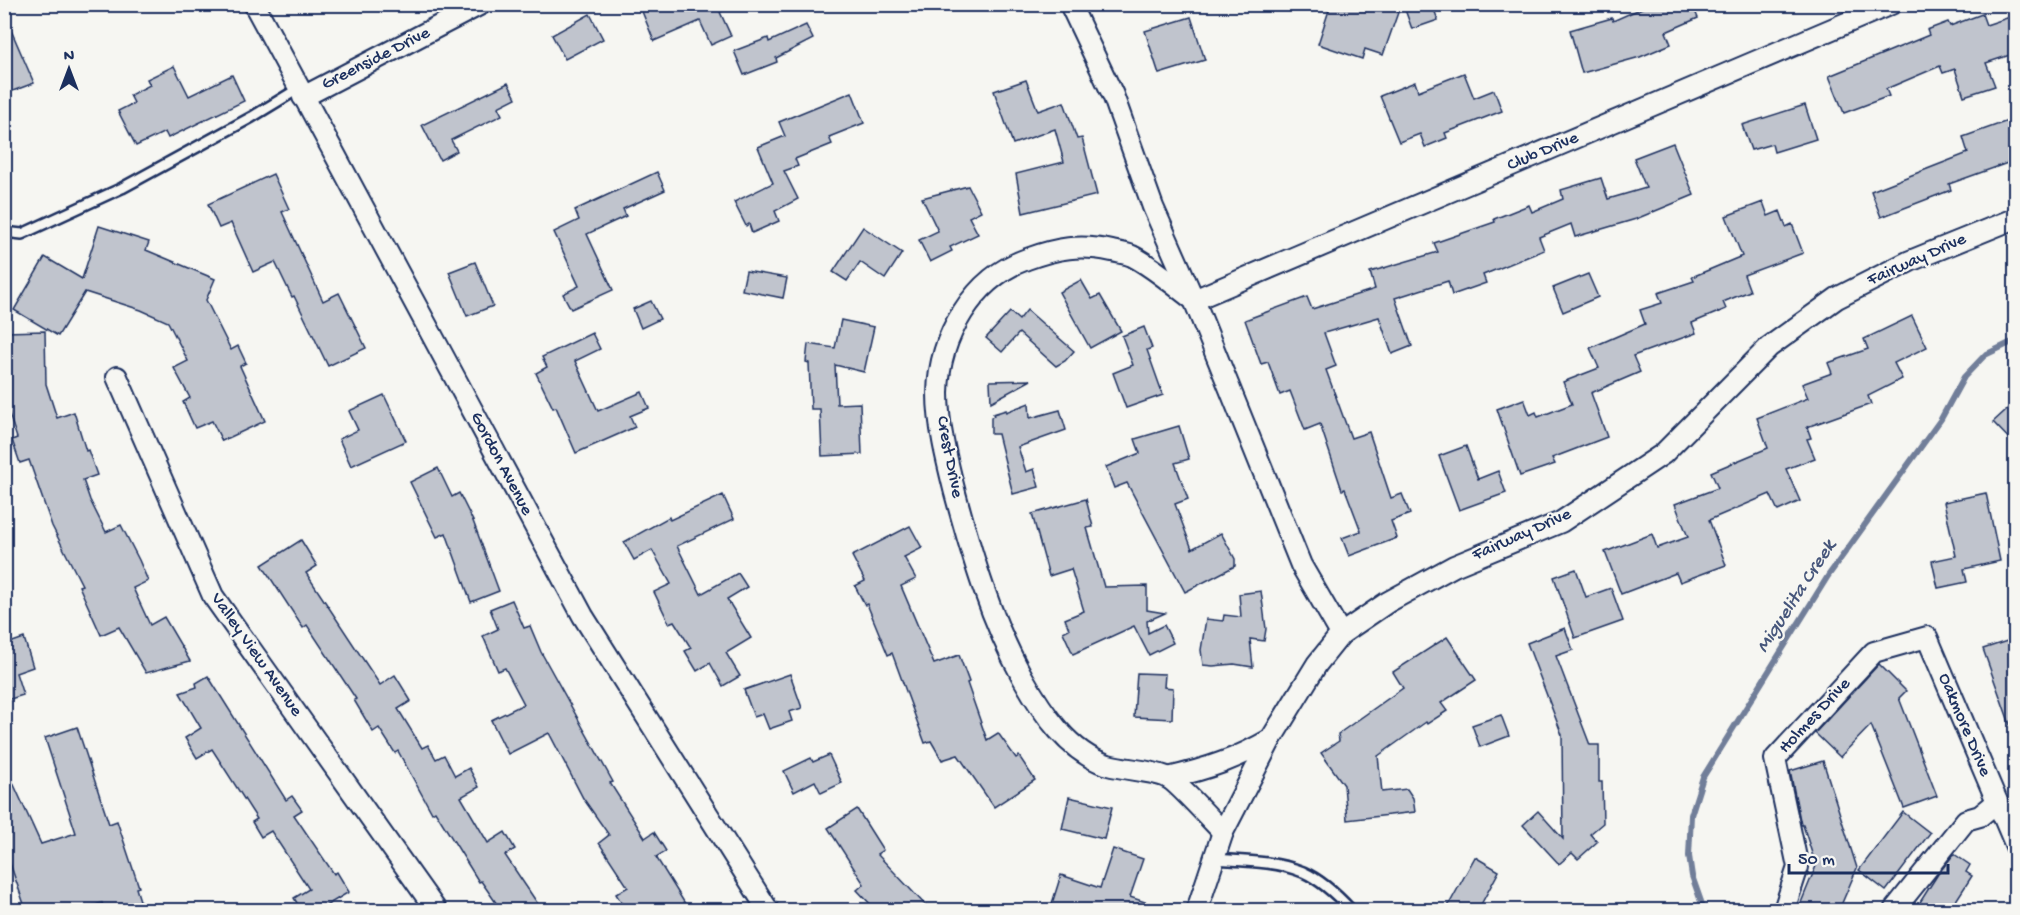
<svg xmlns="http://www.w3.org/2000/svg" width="2020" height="915" viewBox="0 0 2020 915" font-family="'Gochi Hand',sans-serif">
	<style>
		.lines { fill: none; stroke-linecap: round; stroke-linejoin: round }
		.stream { stroke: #717e99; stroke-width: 6 }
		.building { fill: #c0c4cd; stroke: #1b2f5e; stroke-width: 1.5 }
		.lane-casing { stroke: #1b2f5e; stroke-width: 14 }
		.street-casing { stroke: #1b2f5e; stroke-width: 24 }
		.lane { stroke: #f6f6f2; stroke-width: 9 }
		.street { stroke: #f6f6f2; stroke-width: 20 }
		.labels { text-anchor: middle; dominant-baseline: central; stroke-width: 4.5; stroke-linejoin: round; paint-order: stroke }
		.street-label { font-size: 18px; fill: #1b2f5e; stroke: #f6f6f2 }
		.water-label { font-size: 20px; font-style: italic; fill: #46567b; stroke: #f6f6f2 }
	</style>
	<rect width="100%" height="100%" fill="#f6f6f2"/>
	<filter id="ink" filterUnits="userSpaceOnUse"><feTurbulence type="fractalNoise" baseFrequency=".0167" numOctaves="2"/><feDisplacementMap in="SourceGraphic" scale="12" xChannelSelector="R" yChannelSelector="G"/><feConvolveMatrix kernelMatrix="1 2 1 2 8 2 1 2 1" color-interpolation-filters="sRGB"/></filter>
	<g filter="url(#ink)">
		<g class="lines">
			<polyline class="stream" points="1704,910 1692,876 1689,856 1691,815 1703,777 1828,576 1941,419 1964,377 1985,355 2016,340"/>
		</g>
		<g class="building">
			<polygon points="639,4 737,4 720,12 731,36 711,45 700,21 654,41"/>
			<polygon points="1331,4 1401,4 1383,55 1365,49 1362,59 1318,44"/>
			<polygon points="1403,4 1432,4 1438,20 1412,29"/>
			<polygon points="1651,4 1692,4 1698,18 1666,32 1671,44 1640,57 1582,73 1570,30 1612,18 1613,21"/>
			<polygon points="4,14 34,83 10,92 4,79"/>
			<polygon points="590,14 603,39 565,59 552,35"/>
			<polygon points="1982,14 1986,25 2016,15 2016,53 1986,63 1995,86 1964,96 1955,69 1943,73 1940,66 1886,89 1889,96 1844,113 1829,76 1929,35 1927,30 1948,22 1950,26"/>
			<polygon points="1191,17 1205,60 1159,74 1145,31"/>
			<polygon points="806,25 813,39 776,58 777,62 744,75 734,51 768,38 769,42"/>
			<polygon points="174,66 189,96 232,75 244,101 168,138 165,132 136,146 118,111 134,103 130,95 150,85 147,79"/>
			<polygon points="1464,73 1474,98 1494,90 1502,111 1445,133 1447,138 1425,147 1420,134 1399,142 1380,96 1415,82 1418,91"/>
			<polygon points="1026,80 1038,111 1064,102 1077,139 1082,138 1097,195 1023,213 1016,174 1064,162 1055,129 1013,144 994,91"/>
			<polygon points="508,83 516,98 498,107 502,115 451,140 457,151 440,160 422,125"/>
			<polygon points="852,92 864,123 829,137 832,144 795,159 798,166 784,171 798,199 775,211 779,221 752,233 749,224 746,226 734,202 773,183 758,147 785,136 779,122"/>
			<polygon points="1805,105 1816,139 1774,152 1772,144 1751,150 1742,125"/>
			<polygon points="2016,118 2016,160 1949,184 1951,190 1881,217 1871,191 1968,153 1963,137"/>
			<polygon points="1673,143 1694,195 1636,219 1575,237 1571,224 1539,237 1544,250 1483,275 1486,283 1452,295 1448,281 1395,298 1412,346 1392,354 1379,317 1324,333 1336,366 1326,370 1351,438 1369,432 1391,498 1402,494 1410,514 1391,521 1397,538 1349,556 1342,538 1361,531 1345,489 1342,490 1320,424 1305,430 1290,391 1280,395 1268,362 1261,364 1245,320 1307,297 1312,309 1375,289 1370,272 1438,252 1434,243 1495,222 1494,219 1529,205 1532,212 1563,199 1561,190 1601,178 1608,199 1646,188 1634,158"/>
			<polygon points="657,172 665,190 623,209 626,216 587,234 613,290 571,309 563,294 579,286 554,232 579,220 575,210"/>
			<polygon points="273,174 289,209 282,212 323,301 339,293 366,348 328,366 294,296 292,297 275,262 253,272 231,223 219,228 208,204"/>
			<polygon points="968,186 981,211 969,217 978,234 950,247 952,251 930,262 919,240 938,231 922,198"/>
			<polygon points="1763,202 1768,216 1780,211 1786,227 1792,224 1803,253 1744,275 1750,291 1723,302 1726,309 1692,323 1696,333 1633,356 1640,372 1591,393 1607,437 1552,458 1555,464 1520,476 1497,409 1524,399 1530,415 1536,412 1538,417 1572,404 1563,382 1599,368 1590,348 1645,324 1640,310 1662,303 1658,293 1694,281 1692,277 1742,256 1726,216"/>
			<polygon points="99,226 149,242 146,250 215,279 206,300 231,350 238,346 246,363 240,366 265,421 222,441 212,421 195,428 183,402 190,398 174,368 188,361 168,322 141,310 85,292 58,336 14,310 45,257 82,279"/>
			<polygon points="863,227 902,253 885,279 860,262 847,281 833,272"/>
			<polygon points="475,262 493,306 467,316 449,272"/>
			<polygon points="746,271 787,278 783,298 742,290"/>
			<polygon points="1588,274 1598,297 1563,312 1553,288"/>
			<polygon points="1081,280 1092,299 1100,295 1121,331 1090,348 1059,292"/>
			<polygon points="651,301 660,319 641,328 633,309"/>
			<polygon points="1027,310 1074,351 1065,361 1056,366 1019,333 1002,352 986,338 1010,312 1019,320"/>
			<polygon points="1912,316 1927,347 1894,363 1902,379 1868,396 1871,404 1807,427 1811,438 1807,439 1815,458 1786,469 1800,501 1778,511 1770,494 1709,520 1726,565 1680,582 1676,573 1621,594 1605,552 1652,534 1657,548 1688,537 1675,504 1718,488 1711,472 1768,448 1757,418 1808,398 1802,384 1832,373 1828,363 1868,349 1864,339"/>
			<polygon points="841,320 874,327 864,372 835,365 837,404 860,403 862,454 822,456 820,409 811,409 809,363 806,362 808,344 835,348"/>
			<polygon points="1144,327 1152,348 1147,350 1163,395 1126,408 1113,373 1133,365 1122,336"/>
			<polygon points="45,331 46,384 57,418 74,412 86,451 88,450 97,475 83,480 90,500 106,532 121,525 139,560 148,581 133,588 150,625 164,617 190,661 146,673 119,627 101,635 79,586 82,585 52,526 29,460 20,463 12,440 17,438 4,399 4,332"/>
			<polygon points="592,333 600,349 575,361 598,411 642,392 649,408 630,416 635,427 576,453 556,407 553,408 536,373 547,367 542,357"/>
			<polygon points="1031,380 991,402 990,381"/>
			<polygon points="384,395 406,441 351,466 339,439 358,430 349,411"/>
			<polygon points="2016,401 2016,446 1993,422"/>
			<polygon points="1029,403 1030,418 1060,410 1066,430 1018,447 1026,472 1034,469 1039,487 1013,494 998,434 991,434 991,417 994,416 993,414 1006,410 1006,412"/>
			<polygon points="1179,426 1189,459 1175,463 1188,499 1175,504 1192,549 1221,533 1235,559 1235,566 1185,592 1127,483 1114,488 1106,467 1140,453 1135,439"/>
			<polygon points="1466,446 1478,479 1498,471 1506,493 1459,510 1439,456"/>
			<polygon points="438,468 452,497 459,493 473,521 499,591 471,602 446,533 437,537 410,482"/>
			<polygon points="1986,493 2000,561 1964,569 1967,582 1938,588 1932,561 1956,556 1944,502"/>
			<polygon points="723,495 734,519 677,546 701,594 738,573 747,587 727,599 751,638 726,653 740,676 723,686 710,663 697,671 685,651 691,648 674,621 669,623 654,592 671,584 652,550 634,560 624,542 669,517 670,520"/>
			<polygon points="1086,499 1093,527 1087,528 1104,587 1147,586 1147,610 1165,613 1147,621 1148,633 1164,625 1173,643 1149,655 1134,626 1073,654 1063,632 1069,629 1065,619 1084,611 1071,569 1049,576 1032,514"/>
			<polygon points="910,526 922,548 904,557 916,579 901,586 934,664 959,655 969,682 967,683 987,740 998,733 1016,758 1019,756 1035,780 994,807 958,755 942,760 931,741 925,743 892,653 888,655 867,604 865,605 855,586 865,581 852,556"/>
			<polygon points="301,540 317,566 306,573 380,685 395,675 411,701 398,709 422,748 428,745 436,759 444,755 455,776 469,768 479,787 461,797 488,843 505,832 515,849 505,855 542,910 501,910 481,881 479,882 435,811 432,813 398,751 395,753 379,728 373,732 354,700 356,699 307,625 303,628 262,565"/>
			<polygon points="1576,569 1586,597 1611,588 1623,621 1575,638 1554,577"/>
			<polygon points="1261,591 1266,629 1264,641 1250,639 1253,667 1234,664 1213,666 1203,665 1201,650 1206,619 1223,621 1224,615 1241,617 1239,594"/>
			<polygon points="512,600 524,628 530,626 541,652 613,782 610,783 645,838 654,832 666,851 656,857 689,910 626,910 616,894 628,887 599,843 609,835 583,798 549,733 508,754 491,720 524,704 505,668 498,671 483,636 498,629 490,609"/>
			<polygon points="1565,628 1573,650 1556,656 1590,745 1599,745 1599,782 1602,782 1603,823 1590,834 1597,842 1578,859 1572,853 1559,864 1523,825 1538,811 1563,839 1562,735 1527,643"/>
			<polygon points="1447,637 1476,680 1441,703 1447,711 1427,724 1426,722 1378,756 1382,792 1407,789 1413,798 1415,812 1347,820 1344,785 1321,753 1339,741 1338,734 1403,688 1393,672"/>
			<polygon points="24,638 33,667 16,673 23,695 4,701 4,645"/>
			<polygon points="2016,638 2016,733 2013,733 1983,649"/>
			<polygon points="1879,664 1906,691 1899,698 1937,796 1904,808 1871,725 1840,757 1815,733"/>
			<polygon points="1137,673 1165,674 1164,687 1173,688 1172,719 1134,717"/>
			<polygon points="790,674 802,708 789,712 792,721 769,729 763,714 754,717 744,690"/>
			<polygon points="208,676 286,800 292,796 302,810 294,815 334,874 337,872 349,892 319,910 301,910 294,898 309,889 271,831 261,837 252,822 257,819 212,749 197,758 185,738 201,728 180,693 197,687 196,683"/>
			<polygon points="1501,715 1509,736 1480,747 1472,725"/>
			<polygon points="77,727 109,824 117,821 139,887 136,888 143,910 105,910 102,903 78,910 26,910 4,846 4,763 41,844 76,833 45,738"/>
			<polygon points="829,755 842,783 821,793 815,781 794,792 784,771 811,758 813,762"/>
			<polygon points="1823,761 1857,868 1839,910 1798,910 1816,866 1803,825 1801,825 1790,771"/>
			<polygon points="1069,797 1112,807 1104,839 1062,829"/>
			<polygon points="857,809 883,850 877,854 930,910 876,910 857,890 864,884 828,828"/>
			<polygon points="1903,812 1930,833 1886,891 1859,870"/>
			<polygon points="1113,849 1143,859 1130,897 1160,907 1160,910 1050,910 1061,875 1100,888"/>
			<polygon points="1954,854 1970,865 1966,872 1972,876 1950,910 1915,910 1938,874"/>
			<polygon points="1475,857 1499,871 1478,910 1446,910"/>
		</g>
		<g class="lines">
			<defs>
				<g id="lane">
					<polyline points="4,232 22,234 122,188 252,117 298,89"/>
					<path d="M1215,859C1243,861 1276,861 1303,872C1321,880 1338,896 1351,910"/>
				</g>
				<g id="street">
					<polyline points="254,4 583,616 768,910"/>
					<polyline points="1070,4 1113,95 1153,207 1194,300 1301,565 1341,634"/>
					<polyline points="303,97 481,4"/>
					<polyline points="117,377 213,596 436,910"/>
					<path d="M1168,778C1207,769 1237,759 1271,739"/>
					<path d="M1223,832C1212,821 1177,782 1167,777C1149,770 1127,770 1108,765C1069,753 1042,712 1023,678C991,621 972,556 955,493C947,461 938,426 938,393C939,337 973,278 1027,259C1057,248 1080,244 1112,251C1119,253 1128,253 1134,257C1155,268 1175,286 1194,300L1891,4"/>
					<polyline points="1197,910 1223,832 1271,739 1317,664 1341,634 1388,602 1454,566 1561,522 1663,454 1769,347 1837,298 1910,261 2016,218"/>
					<polyline points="1784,910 1798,867 1775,759 1874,652 1927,637 2016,846"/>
					<polyline points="1894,910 1966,820 1980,816 1997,802"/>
				</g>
			</defs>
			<use href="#lane" class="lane-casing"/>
			<use href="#street" class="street-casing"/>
			<use href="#lane" class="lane"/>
			<use href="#street" class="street"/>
		</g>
	</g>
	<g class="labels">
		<g class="street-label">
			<text transform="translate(376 59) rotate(-27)">Greenside Drive</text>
			<text transform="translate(1543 152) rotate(-23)">Club Drive</text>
			<text transform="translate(1917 260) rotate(-24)">Fairway Drive</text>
			<text transform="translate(949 457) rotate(79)">Crest Drive</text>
			<text transform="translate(501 464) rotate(62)">Gordon Avenue</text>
			<text transform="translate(1522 535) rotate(-24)">Fairway Drive</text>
			<text transform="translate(256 655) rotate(55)">Valley View Avenue</text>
			<text transform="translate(1815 716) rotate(-47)">Holmes Drive</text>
			<text transform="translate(1964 725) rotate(67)">Oakmore Drive</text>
		</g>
		<g class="water-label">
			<text transform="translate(1797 597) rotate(-57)">Miguelita Creek</text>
		</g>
	</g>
	<rect width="2020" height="915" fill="none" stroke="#f6f6f2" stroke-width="24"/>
	<rect x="12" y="12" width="1996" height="891" fill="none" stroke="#1b2f5e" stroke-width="2" filter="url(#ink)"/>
	<g transform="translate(69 69)" stroke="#f6f6f2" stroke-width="4.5" paint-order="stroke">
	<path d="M0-4.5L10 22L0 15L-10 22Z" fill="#1b2f5e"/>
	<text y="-9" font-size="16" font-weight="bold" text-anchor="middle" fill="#1b2f5e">N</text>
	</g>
	<path d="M1789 864v9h159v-9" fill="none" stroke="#1b2f5e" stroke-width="3"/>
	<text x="1798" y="864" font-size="18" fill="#1b2f5e" stroke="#f6f6f2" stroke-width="4.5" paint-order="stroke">50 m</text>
</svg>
